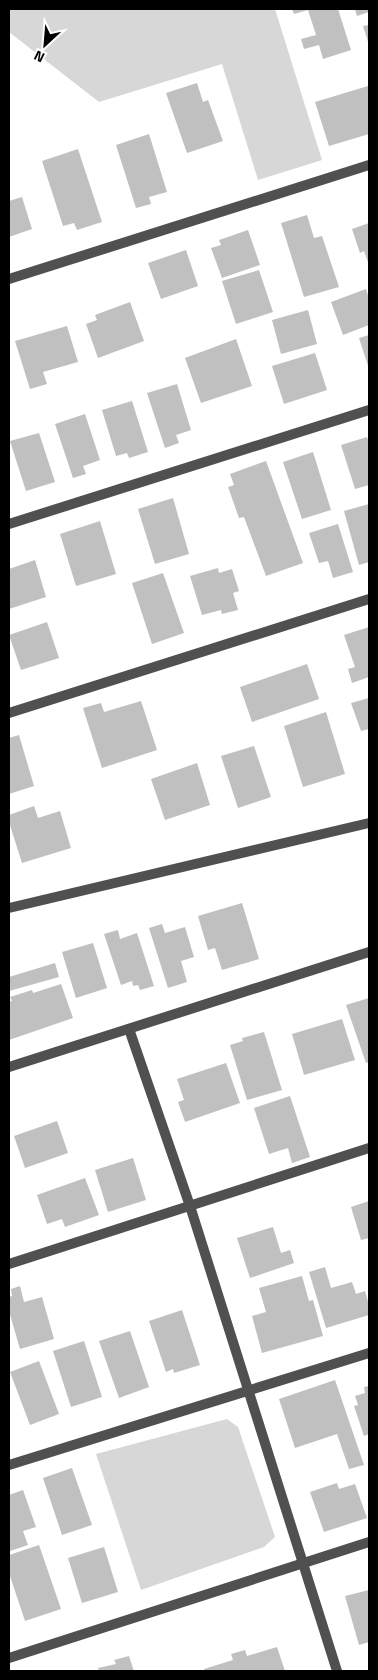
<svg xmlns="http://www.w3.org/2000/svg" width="378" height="1680" viewBox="0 0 378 1680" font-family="'Titillium Web',sans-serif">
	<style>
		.green { fill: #d7d7d7 }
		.building { fill: #c0c0c0 }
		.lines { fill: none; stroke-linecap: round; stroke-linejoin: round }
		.street { stroke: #505050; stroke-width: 10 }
	</style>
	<rect width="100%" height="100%" fill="#fff"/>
	<g class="green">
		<polygon points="9,9 275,9 322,160 258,180 222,64 99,102 9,32"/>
		<polygon points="227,1419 238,1427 275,1537 264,1547 141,1590 96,1454"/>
	</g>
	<g class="building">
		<polygon points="292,9 338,9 351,50 323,59 319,45 304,49 301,39 316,35 308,10 294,14"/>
		<polygon points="355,9 369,9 369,12 357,16"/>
		<polygon points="369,25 369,45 363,26"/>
		<polygon points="197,83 203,102 208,100 223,141 187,153 166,93"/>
		<polygon points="368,86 369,134 329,146 315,102"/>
		<polygon points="149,134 167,192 149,197 151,204 136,208 116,145"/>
		<polygon points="78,149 102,222 77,230 74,223 63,226 42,161"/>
		<polygon points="22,197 32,229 9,237 9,201"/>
		<polygon points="307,215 314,238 322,236 339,287 304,297 281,223"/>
		<polygon points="369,223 369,265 364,251 360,253 352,229"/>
		<polygon points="248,230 260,265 222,278 211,248 221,245 219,240"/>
		<polygon points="186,250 198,286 161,299 148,263"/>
		<polygon points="259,270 273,312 236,324 222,281"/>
		<polygon points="366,289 369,299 369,325 343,335 331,302"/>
		<polygon points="130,302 144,341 98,358 86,324 97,320 95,315"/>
		<polygon points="308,310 317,344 281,354 272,320"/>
		<polygon points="67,326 78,362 43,372 47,384 30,389 15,341"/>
		<polygon points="369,335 369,369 359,338"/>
		<polygon points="236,339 252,386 201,403 185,358"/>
		<polygon points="315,353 327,390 284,404 272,366"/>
		<polygon points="177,384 191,430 176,435 179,443 165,448 147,393"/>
		<polygon points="132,401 148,452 129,458 127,453 116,456 102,410"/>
		<polygon points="85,414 100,460 83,466 86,474 73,478 55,424"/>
		<polygon points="39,433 55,482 26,491 10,441"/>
		<polygon points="367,437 369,443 369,485 355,489 341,445"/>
		<polygon points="313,452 331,510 302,519 283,462"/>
		<polygon points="266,461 303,563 266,576 244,517 239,518 228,487 234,485 230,474"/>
		<polygon points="173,498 189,554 155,564 138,509"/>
		<polygon points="369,504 369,562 359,565 344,511"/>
		<polygon points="100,521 116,574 76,586 60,534"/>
		<polygon points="338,524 353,572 333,578 328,561 319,563 309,533"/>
		<polygon points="35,560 46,597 9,609 9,569"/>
		<polygon points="218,568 219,573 232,569 239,591 233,593 238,610 222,614 221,610 202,615 190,576"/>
		<polygon points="163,573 184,633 152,644 132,583"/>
		<polygon points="47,622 59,658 21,670 9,635"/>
		<polygon points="369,627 369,677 352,683 348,669 355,667 344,635"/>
		<polygon points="307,664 319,699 252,722 240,687"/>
		<polygon points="369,698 369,729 361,731 351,703"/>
		<polygon points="141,701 157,750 102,768 83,708 101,703 104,712"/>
		<polygon points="326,712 345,774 303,787 284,726"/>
		<polygon points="19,735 34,786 9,794 9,738"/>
		<polygon points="254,746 271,797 238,808 221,756"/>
		<polygon points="197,763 210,805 165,820 151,779"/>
		<polygon points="34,806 38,818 60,811 71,848 22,863 9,822 9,815"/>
		<polygon points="242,903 259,959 222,970 215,948 208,950 198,916"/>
		<polygon points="162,924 165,933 185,927 194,957 181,961 187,982 168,988 149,928"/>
		<polygon points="118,930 120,939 137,933 154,986 140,990 138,985 133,986 132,981 121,985 104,934"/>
		<polygon points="93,943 107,988 76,998 62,952"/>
		<polygon points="55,963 59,977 9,991 9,977"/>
		<polygon points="61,984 73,1018 9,1040 9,1002 12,1001 10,997 32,990 33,993"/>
		<polygon points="369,998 369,1062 366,1063 346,1005"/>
		<polygon points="342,1019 355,1060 304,1075 292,1034"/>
		<polygon points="264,1032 282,1090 247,1100 230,1045 243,1041 242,1038"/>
		<polygon points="226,1063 240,1103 185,1122 178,1102 184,1100 177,1079"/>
		<polygon points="290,1096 310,1157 292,1163 288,1148 269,1154 254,1108"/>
		<polygon points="57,1121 68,1153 25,1168 14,1136"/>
		<polygon points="133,1158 146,1200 108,1212 95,1170"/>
		<polygon points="85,1178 99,1215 65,1227 62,1219 47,1224 37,1195"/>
		<polygon points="369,1201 369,1238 361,1240 351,1207"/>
		<polygon points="273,1227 281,1253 290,1250 294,1263 250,1278 237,1238"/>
		<polygon points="325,1267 331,1288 352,1282 356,1294 365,1291 369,1305 369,1315 326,1328 309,1272"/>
		<polygon points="302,1276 309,1301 313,1300 323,1336 262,1353 252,1316 266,1312 259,1288"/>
		<polygon points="20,1286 24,1302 42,1297 54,1339 20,1349 9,1311 9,1297 12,1296 11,1289"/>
		<polygon points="182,1310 200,1365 174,1373 173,1369 166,1372 149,1321"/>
		<polygon points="130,1331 149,1387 119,1398 99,1341"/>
		<polygon points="84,1341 102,1397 71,1407 53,1351"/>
		<polygon points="39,1361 59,1414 30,1425 10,1372"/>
		<polygon points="335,1380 364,1465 349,1469 337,1434 295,1448 279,1399"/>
		<polygon points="369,1386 369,1434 364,1436 354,1406 358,1405 355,1396 365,1393 364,1387"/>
		<polygon points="72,1468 92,1525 62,1535 43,1478"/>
		<polygon points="337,1483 339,1489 355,1484 367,1518 324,1532 310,1492"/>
		<polygon points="23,1490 36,1527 23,1531 28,1545 10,1551 9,1546 9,1495"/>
		<polygon points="39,1545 61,1609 25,1621 9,1573 9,1555"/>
		<polygon points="104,1547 118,1592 82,1603 68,1558"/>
		<polygon points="369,1590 369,1642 359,1645 345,1596"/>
		<polygon points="277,1647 285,1671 205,1671 204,1669 233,1660 231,1654 245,1650 247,1656"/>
		<polygon points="129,1656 134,1671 99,1671 98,1668 116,1664 114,1660"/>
	</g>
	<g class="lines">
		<g class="street">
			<polyline points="9,279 369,165"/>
			<polyline points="9,524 369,410"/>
			<polyline points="9,713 369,599"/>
			<polyline points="9,908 369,823"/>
			<polyline points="129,1029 190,1206 337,1671"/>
			<polyline points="9,1067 369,952"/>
			<polyline points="9,1264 369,1148"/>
			<polyline points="9,1465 369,1353"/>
			<polyline points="9,1658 369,1542"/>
		</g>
	</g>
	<rect width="378" height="1680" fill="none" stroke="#000000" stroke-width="20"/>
	<g transform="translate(45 45) rotate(206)" stroke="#ffffff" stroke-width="4" paint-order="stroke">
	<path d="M0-4L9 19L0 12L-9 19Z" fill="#000000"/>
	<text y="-8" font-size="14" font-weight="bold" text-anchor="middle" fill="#000000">N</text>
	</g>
</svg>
